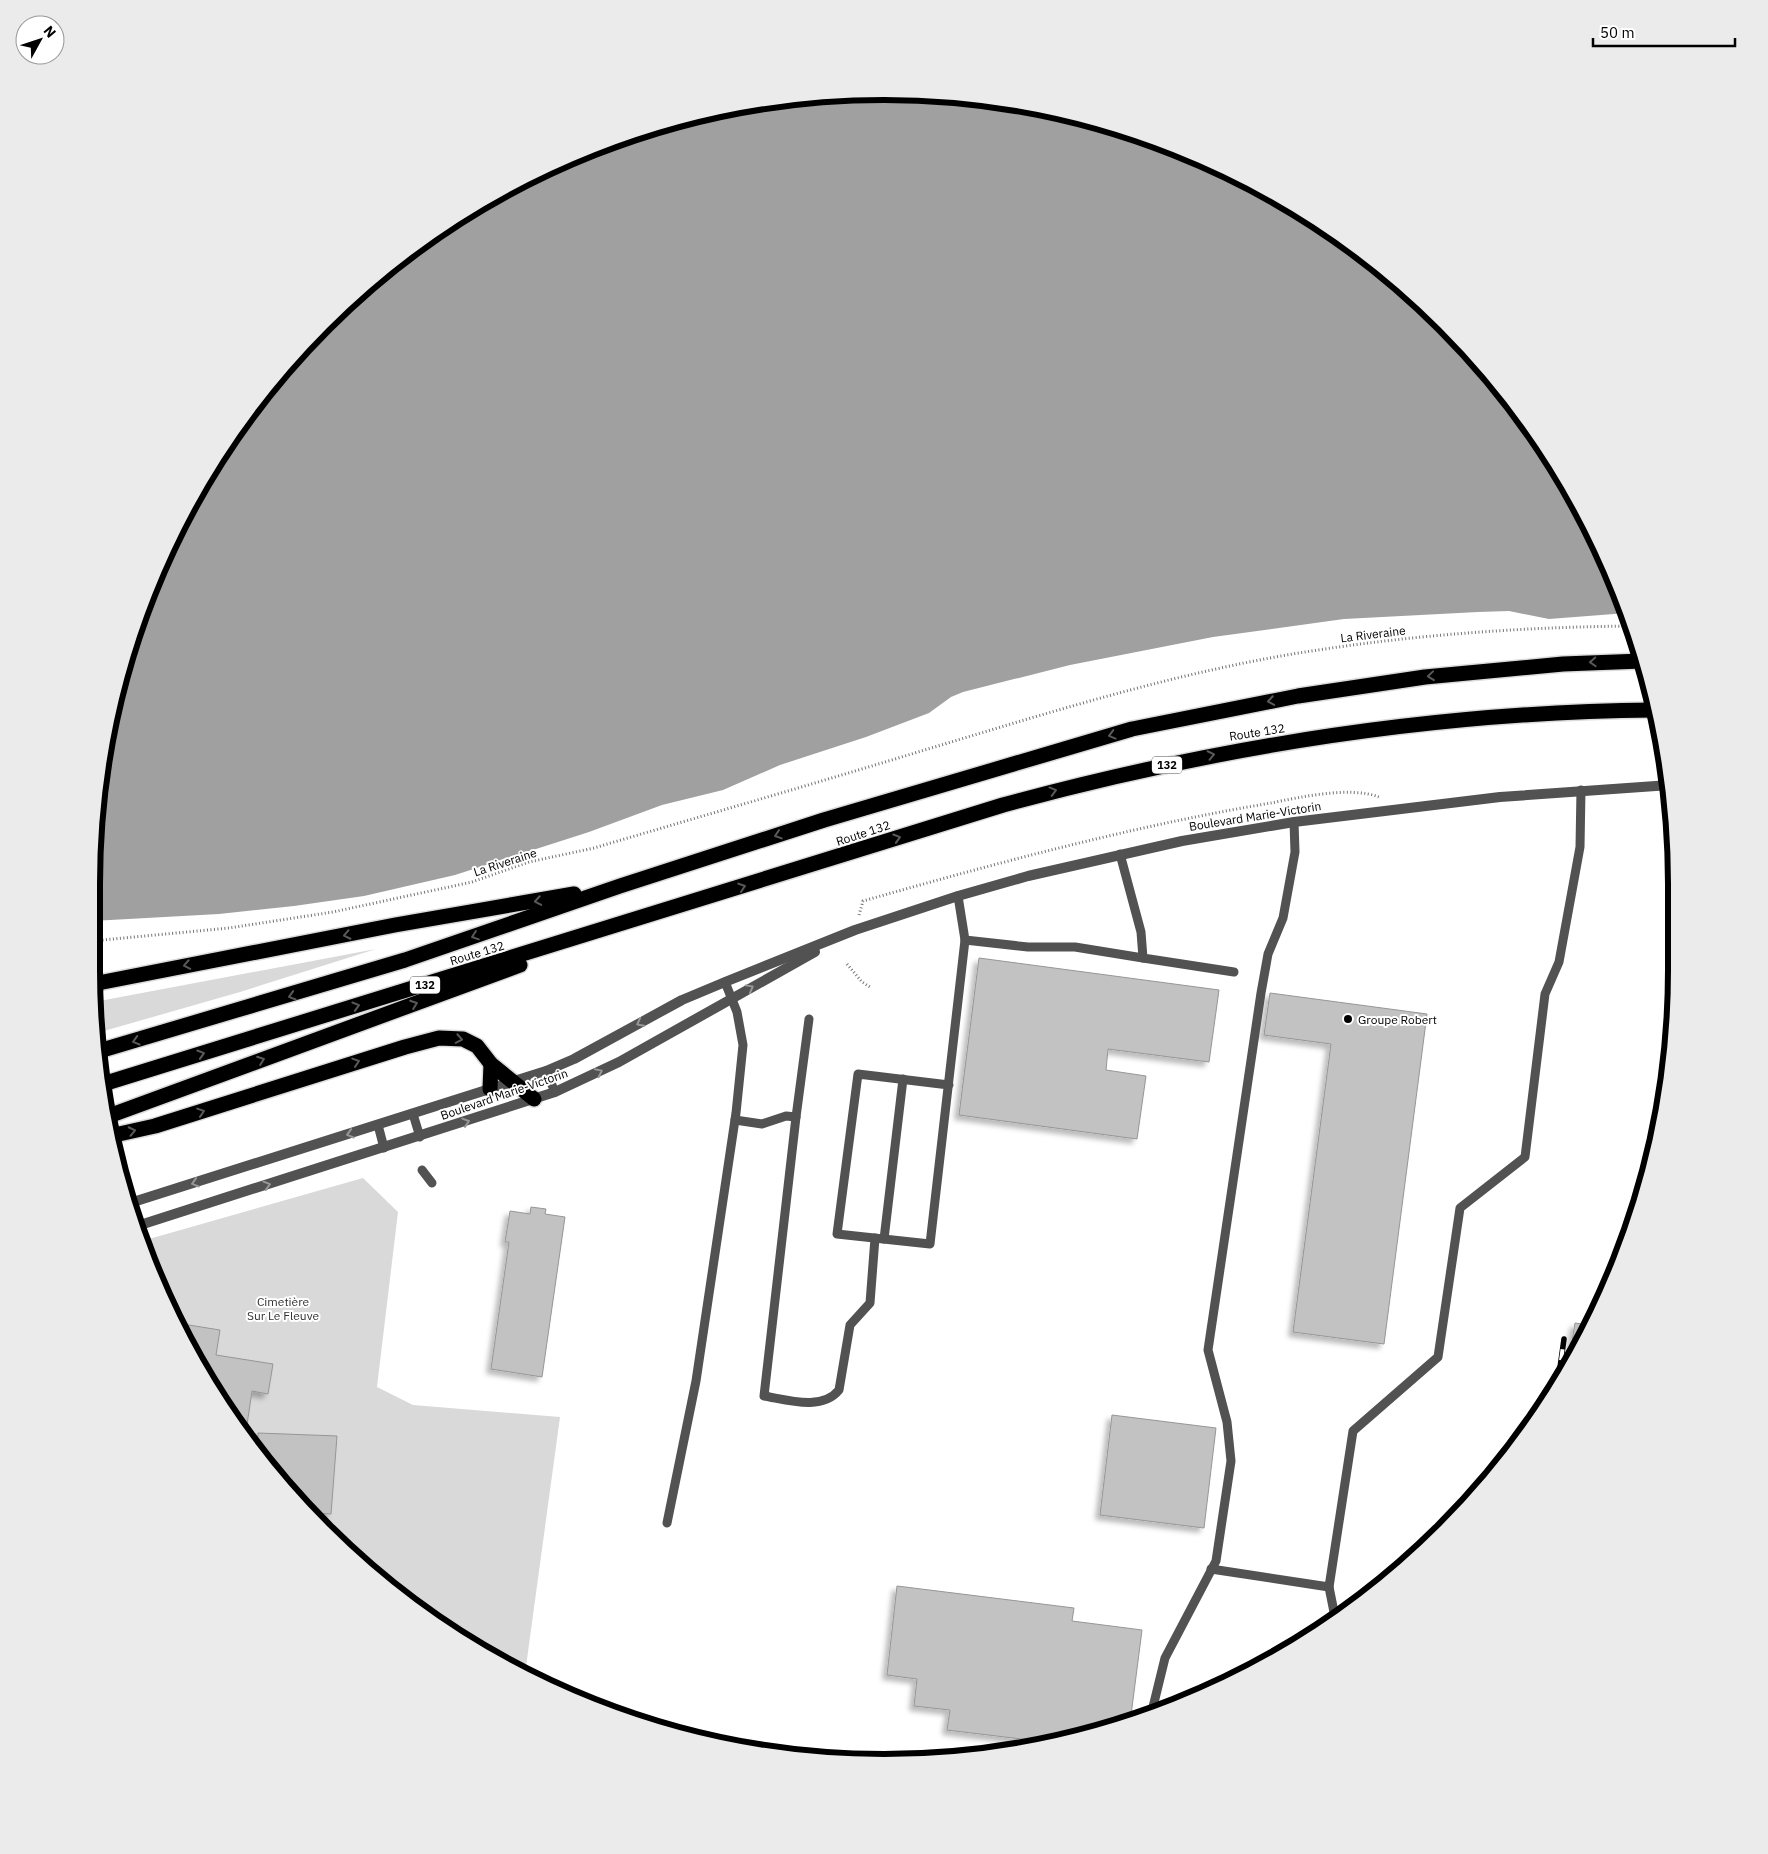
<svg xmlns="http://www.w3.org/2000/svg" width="1768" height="1854" viewBox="0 0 1768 1854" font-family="'IBM Plex Sans',sans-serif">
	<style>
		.green { fill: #d9d9d9 }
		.water { fill: #a0a0a0 }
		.building { fill: #c2c2c2; stroke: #969696; filter: url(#shadow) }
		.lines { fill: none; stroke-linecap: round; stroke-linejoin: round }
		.motorway-casing { stroke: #dbdbdb; stroke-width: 18 }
		.path { stroke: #747474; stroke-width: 3; stroke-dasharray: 1 2.5; stroke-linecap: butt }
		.service { stroke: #525252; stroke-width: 9 }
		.tertiary { stroke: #525252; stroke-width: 10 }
		.motorway { stroke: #000; stroke-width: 15 }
		.rail-casing { stroke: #000; stroke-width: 5.5 }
		.rail { stroke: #fff; stroke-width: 4; stroke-dasharray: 11; stroke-linecap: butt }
		.oneway { stroke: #595959 }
		.oneway2 { stroke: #979797 }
		.poi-dot { fill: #000; stroke: #fff; stroke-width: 2 }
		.labels { text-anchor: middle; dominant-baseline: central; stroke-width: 4; stroke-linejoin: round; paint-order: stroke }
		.shield { fill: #fff; stroke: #4c4c4c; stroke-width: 1 }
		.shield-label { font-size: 11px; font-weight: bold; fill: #000 }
		.street-label { font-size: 12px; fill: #000; stroke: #fff }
		.poi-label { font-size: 12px; fill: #000; stroke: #fff; text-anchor: start }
		.park-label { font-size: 12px; fill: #303030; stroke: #fff }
		.rim { fill: none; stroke: #000; stroke-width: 6 }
	</style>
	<defs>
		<filter id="shadow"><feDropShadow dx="-4.5" dy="4.5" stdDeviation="2.5" flood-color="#0004"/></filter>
	</defs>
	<rect width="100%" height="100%" fill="#fff"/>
	<g class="green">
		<polygon points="376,949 240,992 97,1033 94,1002"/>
		<polygon points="363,1178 398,1212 377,1387 413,1405 560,1417 525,1674 488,1657 361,1566 255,1452 197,1366 152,1274 142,1241"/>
	</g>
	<polygon class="water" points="936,93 1089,118 1235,173 1367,255 1480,362 1571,488 1627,613 1549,619 1509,611 1478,612 1344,619 1213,637 1070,665 963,692 951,697 929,713 866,737 780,765 723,790 662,805 589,832 455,875 364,896 294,906 219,914 92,921 93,832 118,679 173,533 255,401 362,288 488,197 629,133 781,98"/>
	<g class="building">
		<polygon points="979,958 1219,990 1209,1062 1108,1049 1106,1070 1146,1076 1137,1139 959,1115"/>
		<polygon points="1270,993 1427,1014 1384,1344 1293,1332 1331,1044 1264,1035"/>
		<polygon points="531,1207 546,1209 545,1214 565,1217 542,1377 491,1369 509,1242 505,1242 510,1211 530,1214"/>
		<polygon points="176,1323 220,1330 216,1355 273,1364 268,1394 252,1391 245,1438 197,1366"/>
		<polygon points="1575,1323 1589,1325 1569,1361"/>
		<polygon points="1112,1415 1216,1428 1204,1528 1100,1515"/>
		<polygon points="258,1433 337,1436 331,1514 312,1513 257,1455"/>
		<polygon points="897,1586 1074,1608 1072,1621 1142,1630 1130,1723 1046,1742 947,1730 950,1710 914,1706 917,1679 887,1675"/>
	</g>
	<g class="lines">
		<defs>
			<g id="motorway">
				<polyline points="93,984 395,925 574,894"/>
				<polyline points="99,1051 405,960 620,886 824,820 1132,729 1298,696 1425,677 1563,664 1642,661"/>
				<path d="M103,1084L1003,805C1216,747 1433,712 1654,710"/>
				<polyline points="490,1089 491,1064"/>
				<polyline points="106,1117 520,965"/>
				<polyline points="110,1136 155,1126 405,1047 439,1038 463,1039 477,1046 491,1064 534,1099"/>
			</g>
		</defs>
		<use href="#motorway" class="motorway-casing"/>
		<g class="path">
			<path d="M859,915L863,901C997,863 1133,826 1271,803C1301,797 1350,786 1379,797"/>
			<path d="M92,941L229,928L333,912L472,882L529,862L594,848C702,816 810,785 918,752C1038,716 1157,678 1281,656C1397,636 1515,627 1633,626"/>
			<polyline points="847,964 862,982 870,987"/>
		</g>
		<g class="service">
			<polyline points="1120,854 1141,932 1143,958 1234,972"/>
			<polyline points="958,896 965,940 1028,947 1075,947 1143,958"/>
			<polyline points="546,1071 555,1092"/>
			<polyline points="949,1085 858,1074 837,1234 930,1244 965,940"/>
			<polyline points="413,1114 420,1137"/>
			<path d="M796,1117L764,1396C788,1400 822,1411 839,1390L850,1325L870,1303L875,1238"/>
			<polyline points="735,1120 762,1124 786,1116 796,1117 809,1019"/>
			<polyline points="378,1125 384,1148"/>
			<polyline points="422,1170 432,1183"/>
			<polyline points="884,1239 903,1079"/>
			<polyline points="667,1523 696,1381 736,1113 743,1045 737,1012 725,982"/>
			<polyline points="1211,1569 1329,1587 1353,1431 1438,1357 1460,1208 1525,1157 1545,994 1559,962 1580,847 1581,790"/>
			<polyline points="1329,1587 1335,1617"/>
			<polyline points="1151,1715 1165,1658 1216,1561 1231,1461 1227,1422 1208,1350 1261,993 1268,954 1283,918 1295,852 1294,822"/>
		</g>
		<g class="tertiary">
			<polyline points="130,1203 546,1071 574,1059 682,1000 725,982 855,930 958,896 1028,876 1182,841 1294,822 1500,797 1670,785"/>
			<polyline points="137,1226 555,1092 619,1062 815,952"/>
		</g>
		<use href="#motorway" class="motorway"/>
		<defs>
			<polyline id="rail" points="1558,1382 1564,1339"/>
		</defs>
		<use href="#rail" class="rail-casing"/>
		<use href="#rail" class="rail"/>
	</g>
	<defs><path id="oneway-chevron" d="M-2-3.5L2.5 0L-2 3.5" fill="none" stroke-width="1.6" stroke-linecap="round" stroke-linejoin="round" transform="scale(1.25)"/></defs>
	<g class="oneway">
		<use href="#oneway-chevron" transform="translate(1593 662) rotate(177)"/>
		<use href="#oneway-chevron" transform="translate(1431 676) rotate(174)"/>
		<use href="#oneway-chevron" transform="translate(1271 701) rotate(170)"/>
		<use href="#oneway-chevron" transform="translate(1112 735) rotate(165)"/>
		<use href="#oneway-chevron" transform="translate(1211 755) rotate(-12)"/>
		<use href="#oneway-chevron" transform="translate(1053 791) rotate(-15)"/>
		<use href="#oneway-chevron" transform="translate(778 835) rotate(162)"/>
		<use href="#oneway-chevron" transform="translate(897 838) rotate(-17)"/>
		<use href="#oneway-chevron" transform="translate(742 887) rotate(-18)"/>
		<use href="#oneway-chevron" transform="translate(538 901) rotate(170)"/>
		<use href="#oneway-chevron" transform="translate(347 935) rotate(168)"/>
		<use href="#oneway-chevron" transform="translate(475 936) rotate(161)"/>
		<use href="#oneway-chevron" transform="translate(187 965) rotate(169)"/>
		<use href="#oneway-chevron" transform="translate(292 996) rotate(163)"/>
		<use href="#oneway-chevron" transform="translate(414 1004) rotate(-20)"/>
		<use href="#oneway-chevron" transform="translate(356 1006) rotate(-17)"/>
		<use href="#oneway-chevron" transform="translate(459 1039) rotate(11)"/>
		<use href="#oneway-chevron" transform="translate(136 1041) rotate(164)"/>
		<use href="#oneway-chevron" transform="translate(201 1054) rotate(-17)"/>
		<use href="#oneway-chevron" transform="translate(261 1060) rotate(-20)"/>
		<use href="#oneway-chevron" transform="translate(356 1062) rotate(-18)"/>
		<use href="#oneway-chevron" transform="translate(201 1112) rotate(-18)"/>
		<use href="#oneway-chevron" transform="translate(132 1131) rotate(-12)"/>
	</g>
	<g class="oneway2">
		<use href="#oneway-chevron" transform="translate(750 988) rotate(-29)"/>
		<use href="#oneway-chevron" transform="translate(640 1023) rotate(152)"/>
		<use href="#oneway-chevron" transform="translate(599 1072) rotate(-26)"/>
		<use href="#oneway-chevron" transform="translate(466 1122) rotate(-18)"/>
		<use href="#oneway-chevron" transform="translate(350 1134) rotate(163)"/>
		<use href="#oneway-chevron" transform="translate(195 1183) rotate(163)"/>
		<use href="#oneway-chevron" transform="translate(267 1185) rotate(-17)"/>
	</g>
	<circle class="poi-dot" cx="1348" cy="1019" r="5"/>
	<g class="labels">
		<g class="shield">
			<rect x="1152" y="756.5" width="30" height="17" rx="4"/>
			<rect x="410" y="976.5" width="30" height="17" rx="4"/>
		</g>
		<g class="shield-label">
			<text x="1167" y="765">132</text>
			<text x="425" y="985">132</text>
		</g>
		<g class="street-label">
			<text transform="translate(1373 634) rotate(-7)">La Riveraine</text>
			<text transform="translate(1257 732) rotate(-9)">Route 132</text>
			<text transform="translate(1255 816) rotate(-9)">Boulevard Marie-Victorin</text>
			<text transform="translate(863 833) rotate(-18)">Route 132</text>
			<text transform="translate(505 862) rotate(-18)">La Riveraine</text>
			<text transform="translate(477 953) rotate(-17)">Route 132</text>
			<text transform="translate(504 1094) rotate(-19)">Boulevard Marie-Victorin</text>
		</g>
		<g class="poi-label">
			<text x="1358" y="1019">Groupe Robert</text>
		</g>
		<g class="park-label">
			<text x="283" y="1301">Cimetière<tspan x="283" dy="14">Sur Le Fleuve</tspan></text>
		</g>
	</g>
	<path d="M0 0H1768V1854H0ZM884 100H884A784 784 0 0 1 1668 884V970A784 784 0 0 1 884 1754H884A784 784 0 0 1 100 970V884A784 784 0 0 1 884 100Z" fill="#ebebeb" fill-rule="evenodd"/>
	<path class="rim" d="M884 100H884A784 784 0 0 1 1668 884V970A784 784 0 0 1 884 1754H884A784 784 0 0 1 100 970V884A784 784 0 0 1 884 100Z"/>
	<g transform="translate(40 40) rotate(50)"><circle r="24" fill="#ffffff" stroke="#999999"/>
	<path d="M0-4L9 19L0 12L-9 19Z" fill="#000000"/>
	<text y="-8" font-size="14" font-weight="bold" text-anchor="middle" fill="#000000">N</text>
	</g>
	<path d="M1593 38v8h142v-8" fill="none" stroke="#000000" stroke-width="2.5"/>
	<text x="1600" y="38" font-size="15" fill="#000000" stroke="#ffffff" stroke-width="4" paint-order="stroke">50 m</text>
</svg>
